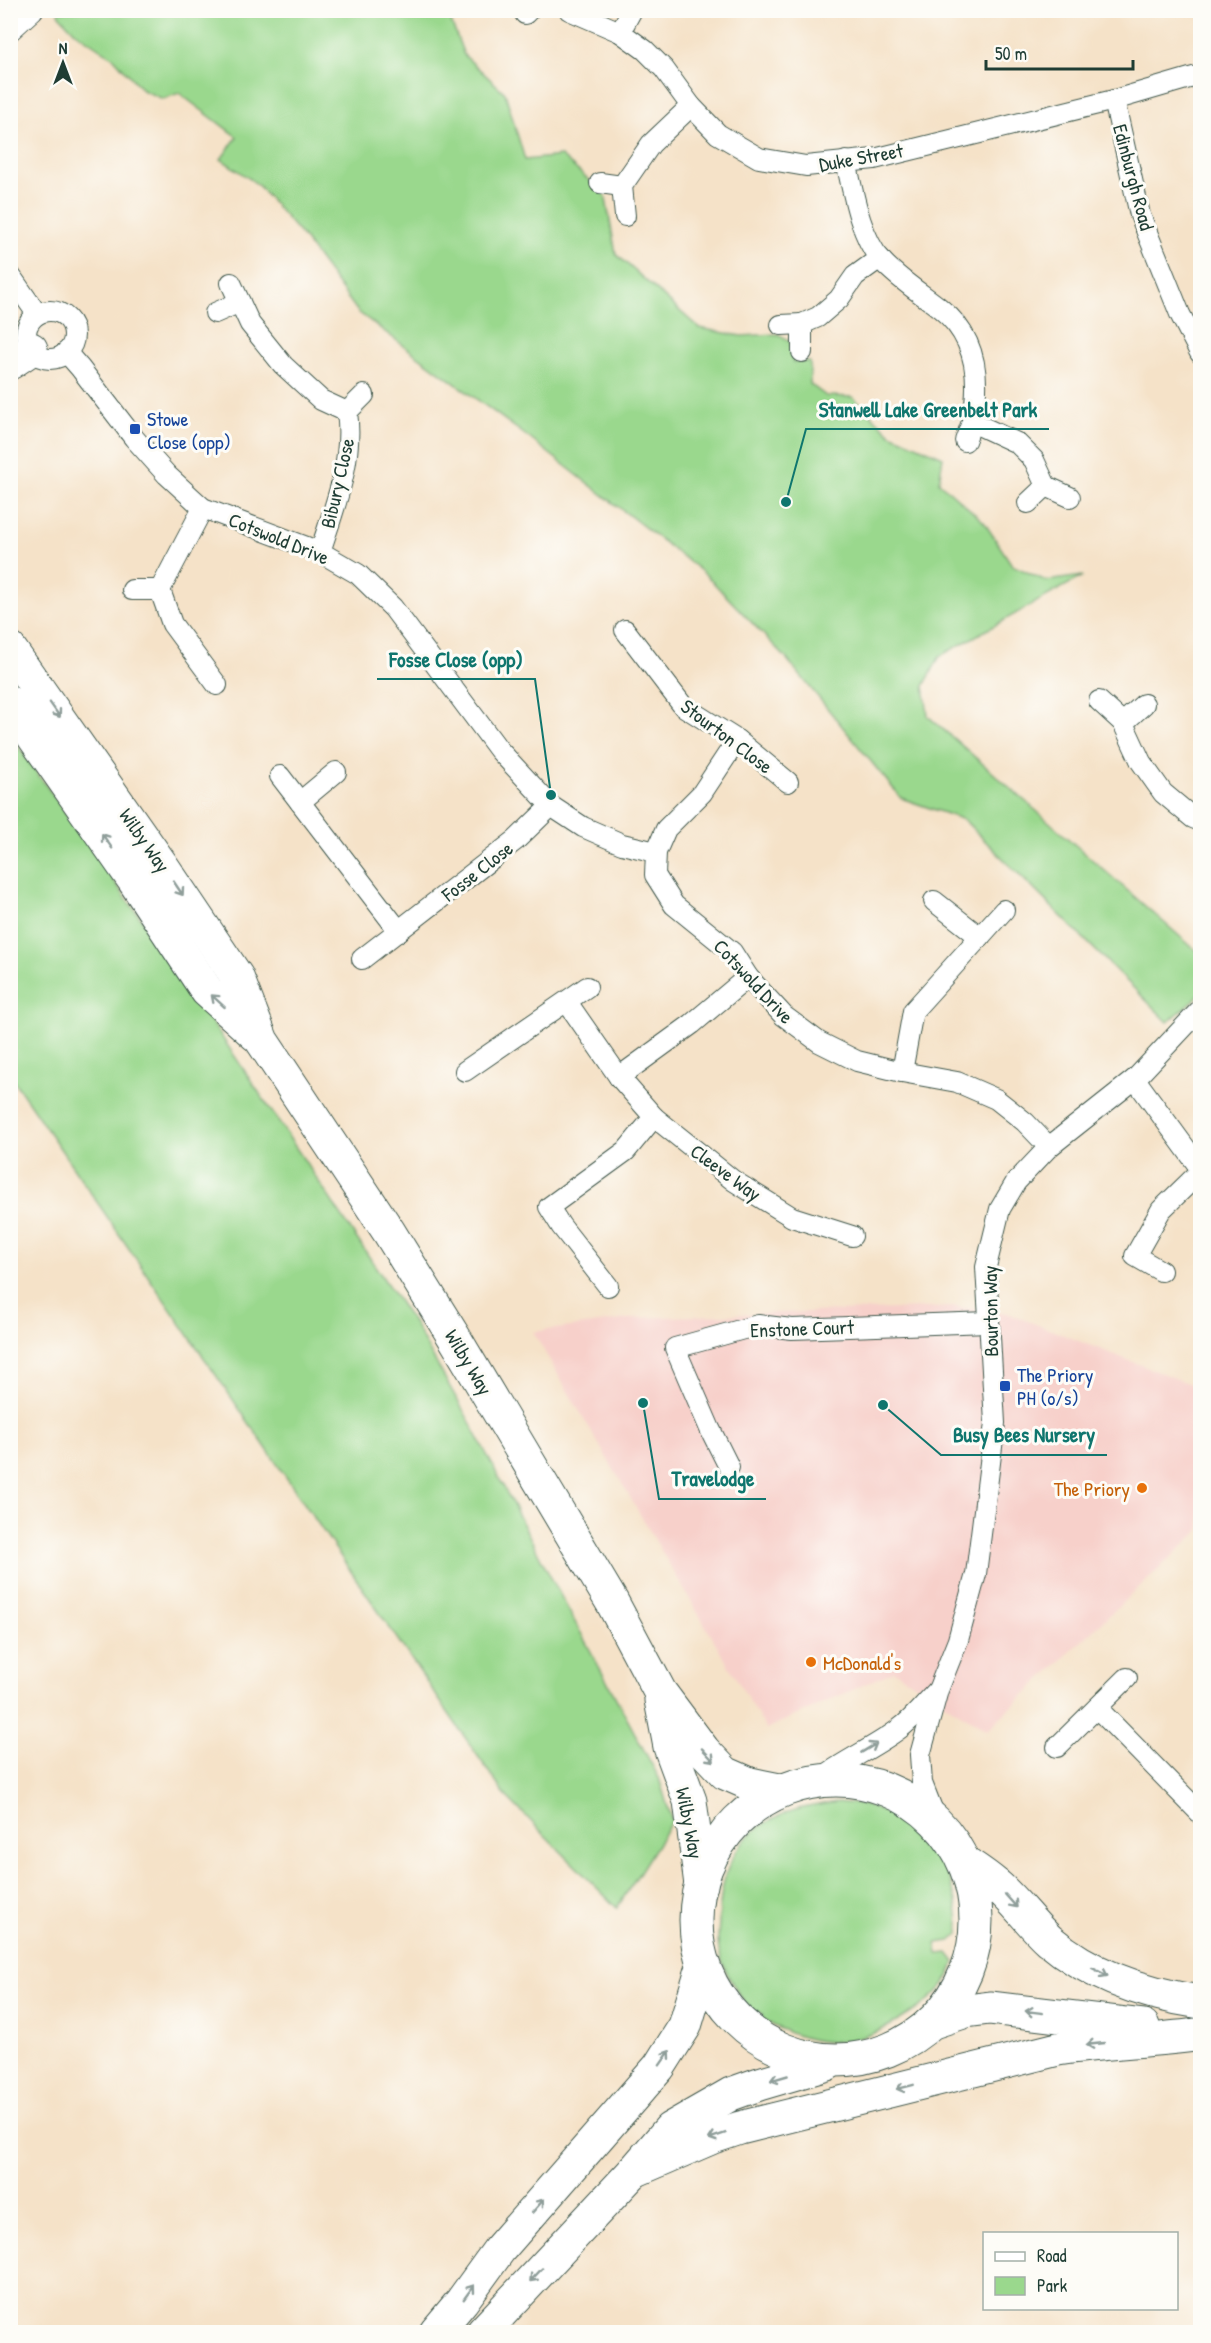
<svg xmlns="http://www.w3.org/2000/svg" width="1211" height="2343" viewBox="0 0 1211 2343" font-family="'Patrick Hand',sans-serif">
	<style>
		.built { fill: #f7d0ca }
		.green { fill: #9ad88d; stroke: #5c8a60; stroke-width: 1.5 }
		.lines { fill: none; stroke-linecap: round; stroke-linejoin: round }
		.minor-casing { stroke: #3f564a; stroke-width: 22 }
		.trunk-casing { stroke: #3f564a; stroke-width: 35 }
		.minor { stroke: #fff; stroke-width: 20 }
		.trunk { stroke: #fff; stroke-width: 33 }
		.oneway { stroke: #8f9e9a }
		.transit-dot { fill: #1a4fb4; stroke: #fdfcf7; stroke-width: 2 }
		.food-dot { fill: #e8710a; stroke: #fdfcf7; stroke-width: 2 }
		.labels { text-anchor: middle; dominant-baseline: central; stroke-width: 6; stroke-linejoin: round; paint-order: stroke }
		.street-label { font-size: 20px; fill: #1f3d34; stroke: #fdfcf7 }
		.transit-label { font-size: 20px; fill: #164399; stroke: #fdfcf7; text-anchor: start }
		.food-label { font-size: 20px; fill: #c56008; stroke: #fdfcf7; text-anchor: end }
		.leader { fill: none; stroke: #0f766e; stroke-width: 2 }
		.callout-dot { fill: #0f766e; stroke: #fdfcf7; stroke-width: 2 }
		.callout-label { font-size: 21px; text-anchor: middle; font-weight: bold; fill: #0f766e; stroke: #fdfcf7; stroke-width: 6; stroke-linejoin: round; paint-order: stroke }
	</style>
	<rect width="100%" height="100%" fill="#fdfcf7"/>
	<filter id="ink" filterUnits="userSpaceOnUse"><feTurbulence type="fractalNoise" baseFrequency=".0167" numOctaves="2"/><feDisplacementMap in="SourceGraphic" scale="12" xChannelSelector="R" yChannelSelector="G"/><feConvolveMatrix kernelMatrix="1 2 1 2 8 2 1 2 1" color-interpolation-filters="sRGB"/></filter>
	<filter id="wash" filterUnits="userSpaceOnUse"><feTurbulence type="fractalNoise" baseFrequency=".008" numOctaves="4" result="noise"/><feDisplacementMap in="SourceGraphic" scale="24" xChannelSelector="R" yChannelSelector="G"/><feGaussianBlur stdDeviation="1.35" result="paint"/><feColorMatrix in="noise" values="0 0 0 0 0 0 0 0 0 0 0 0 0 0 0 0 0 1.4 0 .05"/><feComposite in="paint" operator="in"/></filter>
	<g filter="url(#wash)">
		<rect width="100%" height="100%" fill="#f5e2c8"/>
		<polygon class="built" points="955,1307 1007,1313 1200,1388 1200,1530 987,1730 894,1671 766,1729 533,1332 636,1318"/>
		<g class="green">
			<polygon points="59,11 451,11 451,21 464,55 505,93 525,160 561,156 605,194 616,254 699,328 741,336 778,334 790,341 793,362 810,362 810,384 826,396 853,397 891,434 943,457 939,482 984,522 1012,565 1046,581 1083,576 940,656 924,686 928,716 1200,954 1200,995 1168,1022 964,820 901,798 786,658 705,574 528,437 358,312 302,236 257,184 221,159 237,137 179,93 163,99 142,90 115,59 75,32 59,15"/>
			<polygon points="10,735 169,958 414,1324 471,1424 548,1572 659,1778 672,1821 617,1908 504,1794 11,1077"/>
			<path d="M838,1802C849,1803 860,1804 871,1807C930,1821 959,1877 959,1934L950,1941L936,1943L938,1954L948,1953L955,1962C949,1985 931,2000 911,2013C854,2050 820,2051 761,2019L763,2015L758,2011L754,2013C738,1996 727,1977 720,1955C717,1945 718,1933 719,1923C720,1888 726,1855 753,1832C777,1811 808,1806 838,1802Z"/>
		</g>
	</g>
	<g filter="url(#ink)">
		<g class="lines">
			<defs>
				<g id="minor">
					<polyline points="569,10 620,32 645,50 664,69 691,106 718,134 759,158 806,166 874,159 1114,100 1200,75"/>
					<polyline points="525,14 529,10"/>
					<polyline points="10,31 33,10"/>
					<polyline points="620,32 632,10"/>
					<polyline points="1114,100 1140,215 1180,314 1200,353"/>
					<path d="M846,161C853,192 860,236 881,260C899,280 921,293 941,309C977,338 981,380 972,422L1017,443L1034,460L1046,486L1028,503"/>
					<polyline points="600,183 622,186"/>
					<polyline points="625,216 622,186 651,144 691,106"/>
					<polyline points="10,275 37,314"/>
					<path d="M231,283L250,324L283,365L321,400L347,412C354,460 334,508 320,552"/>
					<circle cx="50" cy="335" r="24"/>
					<polyline points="215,313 240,302"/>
					<polyline points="781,325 802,324"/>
					<polyline points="66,352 80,368 134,438 167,475 203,508 320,552 358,574 393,608 499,750 551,806 583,827 622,844 656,852"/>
					<polyline points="802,352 802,324 818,317 839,299 855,276 880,258"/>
					<polyline points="347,412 364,395"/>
					<polyline points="965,441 972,422"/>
					<polyline points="1046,486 1070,497"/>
					<polyline points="203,508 160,590 172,624 217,685"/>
					<polyline points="132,590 160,590"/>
					<polyline points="625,630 683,706 737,740 788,782"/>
					<polyline points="1099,701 1123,723 1141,762 1163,793 1193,818 1200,821"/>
					<polyline points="1123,723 1144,704"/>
					<polyline points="737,740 702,793 666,829 656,852 655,875 674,905 732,952 748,977 784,1016 819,1042 857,1061 902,1072 957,1082 996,1099 1025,1122 1049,1147"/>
					<polyline points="280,776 399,931"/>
					<polyline points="300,802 336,772"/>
					<polyline points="934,901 980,937"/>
					<polyline points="362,959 516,840 551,806"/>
					<polyline points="567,1002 619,1077 654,1117 734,1181 792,1217 852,1236"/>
					<polyline points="465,1071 587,987"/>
					<polyline points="902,1072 913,1011 1004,910"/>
					<polyline points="619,1077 692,1024 748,977"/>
					<polyline points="1135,1079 1200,1168"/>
					<polyline points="1161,1271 1135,1256 1161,1210 1200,1172"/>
					<polyline points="608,1286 561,1226 549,1207 626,1151 654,1117"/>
					<polyline points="729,1467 710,1429 675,1348 758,1325 792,1329 989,1322"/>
					<polyline points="1097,1708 1200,1813"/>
					<polyline points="1057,1747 1127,1678"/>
					<path d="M820,1779C845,1760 874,1748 899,1729C913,1719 924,1704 936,1692"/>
					<polyline points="936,1819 922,1783 920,1755 938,1690 958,1640 976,1574 995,1423 986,1267 1000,1209 1016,1182 1049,1147 1135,1079 1200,1010"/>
				</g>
				<g id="trunk">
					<polyline points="10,363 31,349"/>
					<polyline points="10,649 163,867 237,977 262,1041 389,1232 454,1337 612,1602 660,1692 704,1751 725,1773 750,1784 779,1790"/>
					<polyline points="10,703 133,879 207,991 256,1035"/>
					<polyline points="661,1700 670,1747 690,1801 701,1885"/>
					<circle cx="836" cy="1920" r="140"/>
					<path d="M969,1865C978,1871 987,1877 995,1884C1015,1900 1030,1923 1049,1940C1091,1976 1147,1994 1200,2002"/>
					<polyline points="933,2022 966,2011 990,2008 1143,2026"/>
					<path d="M634,2171L713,2137L740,2128L1058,2049C1104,2042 1150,2041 1195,2035"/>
					<polyline points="436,2332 462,2301 499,2250 659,2067 685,2026 701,1973"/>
					<polyline points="483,2332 634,2171 670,2129 731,2094 759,2084 827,2064"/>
				</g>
			</defs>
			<use href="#minor" class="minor-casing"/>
			<use href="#trunk" class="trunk-casing"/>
			<use href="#minor" class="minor"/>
			<use href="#trunk" class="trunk"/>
		</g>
		<defs><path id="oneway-shaft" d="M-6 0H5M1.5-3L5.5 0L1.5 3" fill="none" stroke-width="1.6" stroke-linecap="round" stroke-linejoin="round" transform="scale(1.5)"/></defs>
		<g class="oneway">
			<use href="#oneway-shaft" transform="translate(55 710) rotate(55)"/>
			<use href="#oneway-shaft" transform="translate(107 841) rotate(-125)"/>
			<use href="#oneway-shaft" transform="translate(178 888) rotate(56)"/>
			<use href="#oneway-shaft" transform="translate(218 1001) rotate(-138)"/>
			<use href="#oneway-shaft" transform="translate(869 1748) rotate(-31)"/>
			<use href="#oneway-shaft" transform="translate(708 1755) rotate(47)"/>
			<use href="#oneway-shaft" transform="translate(1011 1901) rotate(48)"/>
			<use href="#oneway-shaft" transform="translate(1100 1972) rotate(27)"/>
			<use href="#oneway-shaft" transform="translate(1034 2012) rotate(-173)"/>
			<use href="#oneway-shaft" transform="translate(1095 2044) rotate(174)"/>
			<use href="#oneway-shaft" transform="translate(665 2058) rotate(-55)"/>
			<use href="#oneway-shaft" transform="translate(779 2078) rotate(164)"/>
			<use href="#oneway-shaft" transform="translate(905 2087) rotate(166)"/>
			<use href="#oneway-shaft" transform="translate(717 2136) rotate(161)"/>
			<use href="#oneway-shaft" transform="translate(538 2206) rotate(-49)"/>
			<use href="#oneway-shaft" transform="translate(536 2275) rotate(133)"/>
			<use href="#oneway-shaft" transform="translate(469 2292) rotate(-54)"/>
		</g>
	</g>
	<g class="transit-dot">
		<rect x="129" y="423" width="12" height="12" rx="3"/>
		<rect x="999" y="1380" width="12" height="12" rx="3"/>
	</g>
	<g class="food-dot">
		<circle cx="1142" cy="1488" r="6"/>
		<circle cx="811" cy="1662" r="6"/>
	</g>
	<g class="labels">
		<g class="street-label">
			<text transform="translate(861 157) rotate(-10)">Duke Street</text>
			<text transform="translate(1134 177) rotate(75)">Edinburgh Road</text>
			<text transform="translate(337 483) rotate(-77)">Bibury Close</text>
			<text transform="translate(279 538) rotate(22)">Cotswold Drive</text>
			<text transform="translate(727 736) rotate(37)">Stourton Close</text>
			<text transform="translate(145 840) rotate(55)">Wilby Way</text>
			<text transform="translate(477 871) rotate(-38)">Fosse Close</text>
			<text transform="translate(754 981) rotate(47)">Cotswold Drive</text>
			<text transform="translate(726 1172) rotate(36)">Cleeve Way</text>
			<text transform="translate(990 1311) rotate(-91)">Bourton Way</text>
			<text transform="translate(802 1328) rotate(-2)">Enstone Court</text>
			<text transform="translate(469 1362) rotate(59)">Wilby Way</text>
			<text transform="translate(690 1823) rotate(79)">Wilby Way</text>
		</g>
		<g class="transit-label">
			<text x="147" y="418">Stowe<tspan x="147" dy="23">Close (opp)</tspan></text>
			<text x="1017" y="1374">The Priory<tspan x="1017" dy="23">PH (o/s)</tspan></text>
		</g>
		<g class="food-label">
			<text x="1130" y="1488">The Priory</text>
			<text x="823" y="1662" text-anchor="start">McDonald's</text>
		</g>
	</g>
	<path class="leader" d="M786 502L806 429H1049M551 795L535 679H377M883 1405L941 1455H1107M643 1403L659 1499H766"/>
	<g class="callout-dot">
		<circle cx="786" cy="502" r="6"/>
		<circle cx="551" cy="795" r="6"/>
		<circle cx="883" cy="1405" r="6"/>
		<circle cx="643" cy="1403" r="6"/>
	</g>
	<g class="callout-label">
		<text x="928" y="417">Stanwell Lake Greenbelt Park</text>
		<text x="456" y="667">Fosse Close (opp)</text>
		<text x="1024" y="1442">Busy Bees Nursery</text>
		<text x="713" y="1486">Travelodge</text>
	</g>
	<rect width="1211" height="2343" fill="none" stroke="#fdfcf7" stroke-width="36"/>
	<rect x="983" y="2232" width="195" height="78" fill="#fdfcf7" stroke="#a4b0a9" stroke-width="1.5"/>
	<rect x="995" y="2252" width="30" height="9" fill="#ffffff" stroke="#a4b0a9" stroke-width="1.5"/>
	<text x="1037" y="2262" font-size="18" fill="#1f3d34">Road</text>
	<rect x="995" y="2277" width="30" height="18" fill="#9ad88d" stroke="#a4b0a9" stroke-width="1.5"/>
	<text x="1037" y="2292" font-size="18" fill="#1f3d34">Park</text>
	<g transform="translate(63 63)" stroke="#fdfcf7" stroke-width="4.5" paint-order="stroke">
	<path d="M0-4.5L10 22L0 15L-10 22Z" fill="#1f3d34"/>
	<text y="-9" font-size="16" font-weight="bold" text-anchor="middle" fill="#1f3d34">N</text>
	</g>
	<path d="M986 60v9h147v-9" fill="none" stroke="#1f3d34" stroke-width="3"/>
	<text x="995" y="60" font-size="18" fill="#1f3d34" stroke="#fdfcf7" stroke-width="4.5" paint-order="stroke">50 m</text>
</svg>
